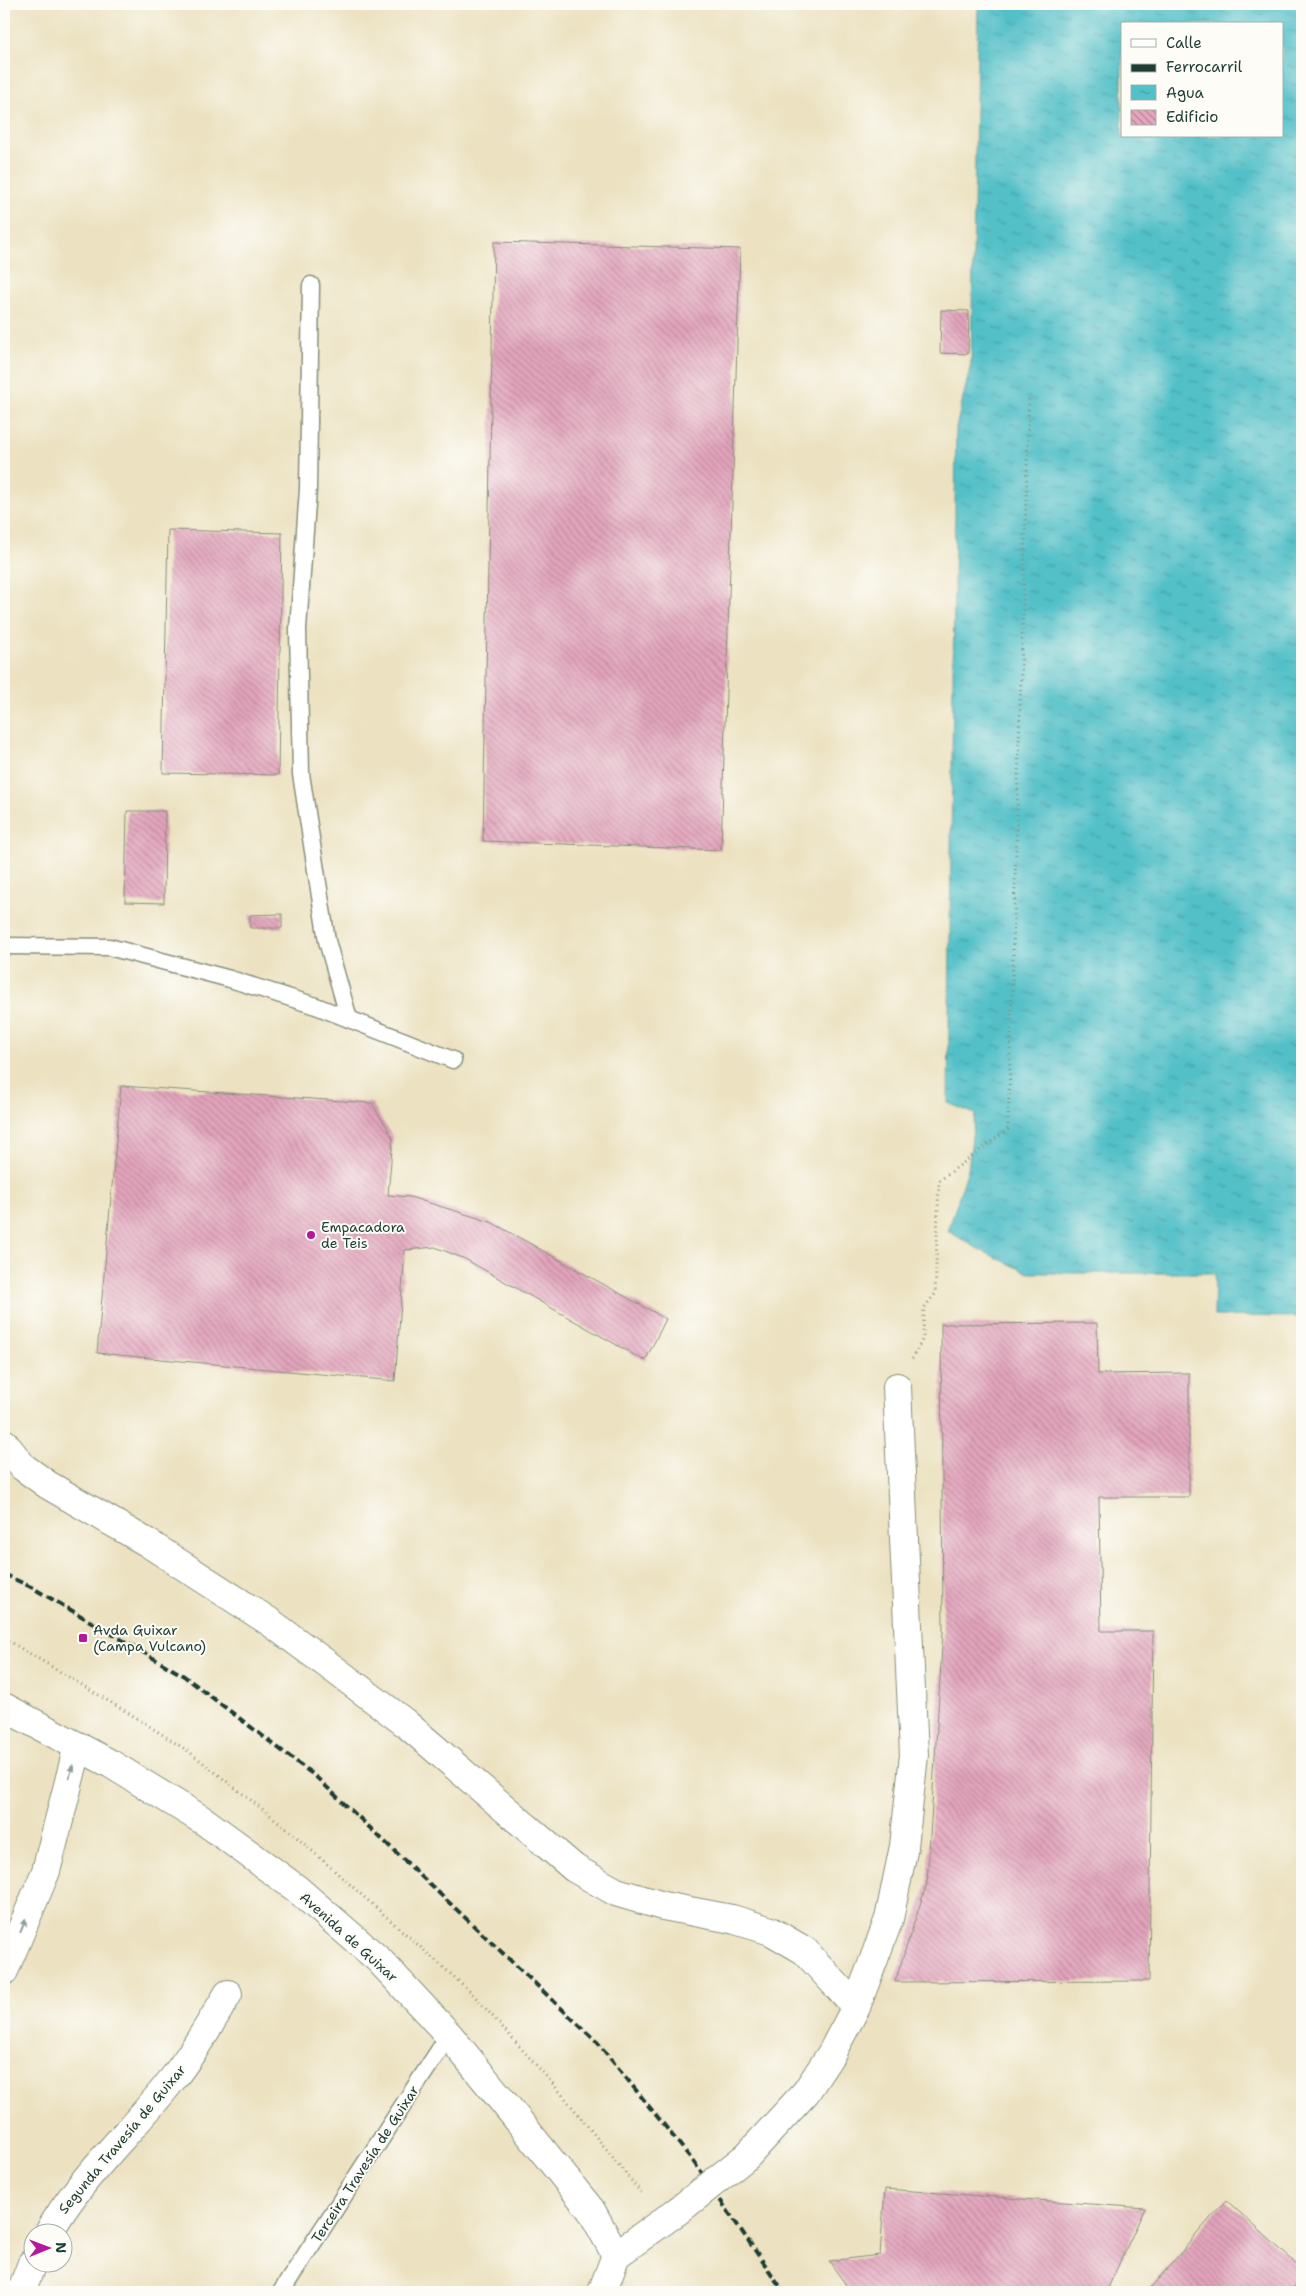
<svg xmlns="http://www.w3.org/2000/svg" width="1306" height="2296" viewBox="0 0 1306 2296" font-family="'Shantell Sans',sans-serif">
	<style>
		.water { fill: url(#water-ripples); stroke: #387e7e; fill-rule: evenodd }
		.building { fill: url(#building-back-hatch) }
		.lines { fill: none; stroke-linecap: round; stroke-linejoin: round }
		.service-casing { stroke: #86907a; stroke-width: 19 }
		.minor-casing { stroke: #86907a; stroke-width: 30 }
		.path { stroke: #86907a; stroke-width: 3; stroke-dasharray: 1 4; stroke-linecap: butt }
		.service { stroke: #fff; stroke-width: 16 }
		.minor { stroke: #fff; stroke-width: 28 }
		.rail { stroke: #1f3d34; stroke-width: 4; stroke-dasharray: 8 4; stroke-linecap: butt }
		.minor-bridge-casing { stroke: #86907a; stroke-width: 30; stroke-linecap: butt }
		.minor-bridge { stroke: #fff; stroke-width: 28 }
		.oneway { fill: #8f9e9a }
		.poi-dot { fill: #b5179e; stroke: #fdfcf7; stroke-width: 2 }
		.labels { text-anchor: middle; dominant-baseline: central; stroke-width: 4; stroke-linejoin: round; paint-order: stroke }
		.poi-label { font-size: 14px; fill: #1f3d34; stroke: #fdfcf7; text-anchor: start }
		.street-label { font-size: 14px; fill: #1f3d34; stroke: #fdfcf7 }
	</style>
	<defs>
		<pattern id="water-ripples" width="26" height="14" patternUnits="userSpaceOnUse" patternTransform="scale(1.25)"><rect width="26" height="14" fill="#52c0c8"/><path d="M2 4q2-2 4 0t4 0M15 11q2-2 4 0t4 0" fill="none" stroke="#439da3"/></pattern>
		<pattern id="building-back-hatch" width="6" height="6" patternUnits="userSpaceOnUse" patternTransform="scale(1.25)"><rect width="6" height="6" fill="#e3a4bc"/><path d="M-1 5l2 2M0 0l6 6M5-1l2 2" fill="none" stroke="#b7879a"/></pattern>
	</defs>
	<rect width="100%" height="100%" fill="#fdfcf7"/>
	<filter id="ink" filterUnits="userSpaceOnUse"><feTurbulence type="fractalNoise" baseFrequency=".02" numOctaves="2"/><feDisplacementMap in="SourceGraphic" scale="10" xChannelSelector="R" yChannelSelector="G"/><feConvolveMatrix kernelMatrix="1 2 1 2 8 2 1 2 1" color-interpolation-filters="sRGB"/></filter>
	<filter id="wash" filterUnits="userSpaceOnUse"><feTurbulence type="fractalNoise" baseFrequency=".0096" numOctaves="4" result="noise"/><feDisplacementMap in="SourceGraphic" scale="20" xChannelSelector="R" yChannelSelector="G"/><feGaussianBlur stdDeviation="1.12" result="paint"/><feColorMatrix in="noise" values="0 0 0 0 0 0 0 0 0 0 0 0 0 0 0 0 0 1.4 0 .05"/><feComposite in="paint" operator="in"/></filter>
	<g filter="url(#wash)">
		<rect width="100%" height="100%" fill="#ece2c1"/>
		<path class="water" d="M978,4H1302V1317L1214,1316L1215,1273H1029L980,1250L948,1231L968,1169L975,1114L948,1103L956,428L971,364ZM1122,24H1282V136H1122Z"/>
		<g id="blocks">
			<g class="building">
				<polygon points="494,242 740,249 721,850 483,841"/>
				<polygon points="941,310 969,311 968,354 940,353"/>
				<polygon points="168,530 282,533 278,775 163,773"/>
				<polygon points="127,811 165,811 164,903 125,902"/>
				<polygon points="282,914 282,928 250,928 250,915"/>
				<polygon points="121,1086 372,1103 393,1138 388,1195 410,1197 491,1222 666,1319 645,1361 465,1259 435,1247 405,1250 395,1381 97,1353"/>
				<polygon points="1097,1323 1098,1374 1189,1373 1189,1497 1099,1497 1101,1631 1153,1631 1149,1981 895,1982 927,1883 943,1632 941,1324"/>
				<polygon points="885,2189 1145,2208 1106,2292 851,2292 829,2261 880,2255"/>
				<polygon points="1226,2200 1302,2269 1302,2282 1288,2292 1147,2292"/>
			</g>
		</g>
	</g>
	<g filter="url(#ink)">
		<use href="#blocks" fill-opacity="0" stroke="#86907a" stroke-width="1"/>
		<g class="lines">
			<defs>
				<g id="service">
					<polyline points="311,285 308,489 298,629 301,774 327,941 349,1019"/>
					<polyline points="4,946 109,947 230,979 316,1006 453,1060"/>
					<polyline points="281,2292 449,2035"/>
				</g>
				<g id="minor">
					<polyline points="4,1443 23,1467 48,1485 148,1543 270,1622 335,1670 404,1722 574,1868 616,1892 663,1906 732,1919 771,1931 805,1951 856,2007"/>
					<polyline points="4,1707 111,1764 204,1821 297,1889 379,1960 449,2035 591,2210 616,2255"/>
					<polyline points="4,1971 46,1871 78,1746"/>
					<polyline points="747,2156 806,2092 831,2054 856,2007 889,1919 904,1846 914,1755 897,1387"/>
					<path d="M48,2234C79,2178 128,2135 167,2086C191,2057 209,2025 228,1994"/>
					<polyline points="616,2255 679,2210"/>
					<polyline points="21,2292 32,2263"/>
					<polyline points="602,2292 616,2255"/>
				</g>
			</defs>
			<use href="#service" class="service-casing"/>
			<use href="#minor" class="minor-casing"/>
			<g class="path">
				<polyline points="912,1359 923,1338 924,1308 935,1294 939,1181 1008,1129 1029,395"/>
				<polyline points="4,1638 135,1717 188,1751 284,1826 470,1991 561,2093 643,2195"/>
			</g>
			<use href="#service" class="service"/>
			<use href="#minor" class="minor"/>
			<polyline class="rail" points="4,1574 33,1588 184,1676 315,1776 598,2043 693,2161 784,2292"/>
			<defs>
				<polyline id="minor-bridge" points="679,2210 747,2156"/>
			</defs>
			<use href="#minor-bridge" class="minor-bridge-casing"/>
			<use href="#minor-bridge" class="minor-bridge"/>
		</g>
		<defs><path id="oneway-solid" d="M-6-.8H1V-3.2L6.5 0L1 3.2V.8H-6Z" transform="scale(1.25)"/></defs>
		<g class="oneway">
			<use href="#oneway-solid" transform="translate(71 1772) rotate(-76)"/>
			<use href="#oneway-solid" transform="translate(23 1926) rotate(-67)"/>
		</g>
	</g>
	<g class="poi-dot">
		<circle cx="311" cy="1235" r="5"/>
		<rect x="78" y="1633" width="10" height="10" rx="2.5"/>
	</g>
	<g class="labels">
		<g class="poi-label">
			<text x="321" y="1227">Empacadora<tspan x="321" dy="16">de Teis</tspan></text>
			<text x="93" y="1630">Avda Guixar<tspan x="93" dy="16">(Campa Vulcano)</tspan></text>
		</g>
		<g class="street-label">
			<text transform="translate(349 1937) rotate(42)">Avenida de Guixar</text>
			<text transform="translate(122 2139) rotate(-50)">Segunda Travesía de Guixar</text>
			<text transform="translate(365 2164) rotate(-57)">Terceira Travesía de Guixar</text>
		</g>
	</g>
	<rect width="1306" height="2296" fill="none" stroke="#fdfcf7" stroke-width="20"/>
	<rect x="1121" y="22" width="162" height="115" fill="#fdfcf7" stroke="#a4b0a9"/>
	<rect x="1131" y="39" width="25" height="8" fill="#ffffff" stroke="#a4b0a9"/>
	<text x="1166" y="48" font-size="15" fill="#1f3d34">Calle</text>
	<rect x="1131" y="64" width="25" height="8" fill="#1f3d34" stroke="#a4b0a9"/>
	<text x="1166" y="72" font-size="15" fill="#1f3d34">Ferrocarril</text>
	<rect x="1131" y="85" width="25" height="15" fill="url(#water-ripples)" stroke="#a4b0a9"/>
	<text x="1166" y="98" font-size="15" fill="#1f3d34">Agua</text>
	<rect x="1131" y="110" width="25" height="15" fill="url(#building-back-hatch)" stroke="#a4b0a9"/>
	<text x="1166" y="122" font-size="15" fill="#1f3d34">Edificio</text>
	<g transform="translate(48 2248) rotate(89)"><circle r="24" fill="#fdfcf7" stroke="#a4b0a9"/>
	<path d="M0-4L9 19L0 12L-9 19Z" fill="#b5179e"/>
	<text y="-8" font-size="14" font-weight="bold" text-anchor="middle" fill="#1f3d34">N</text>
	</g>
</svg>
